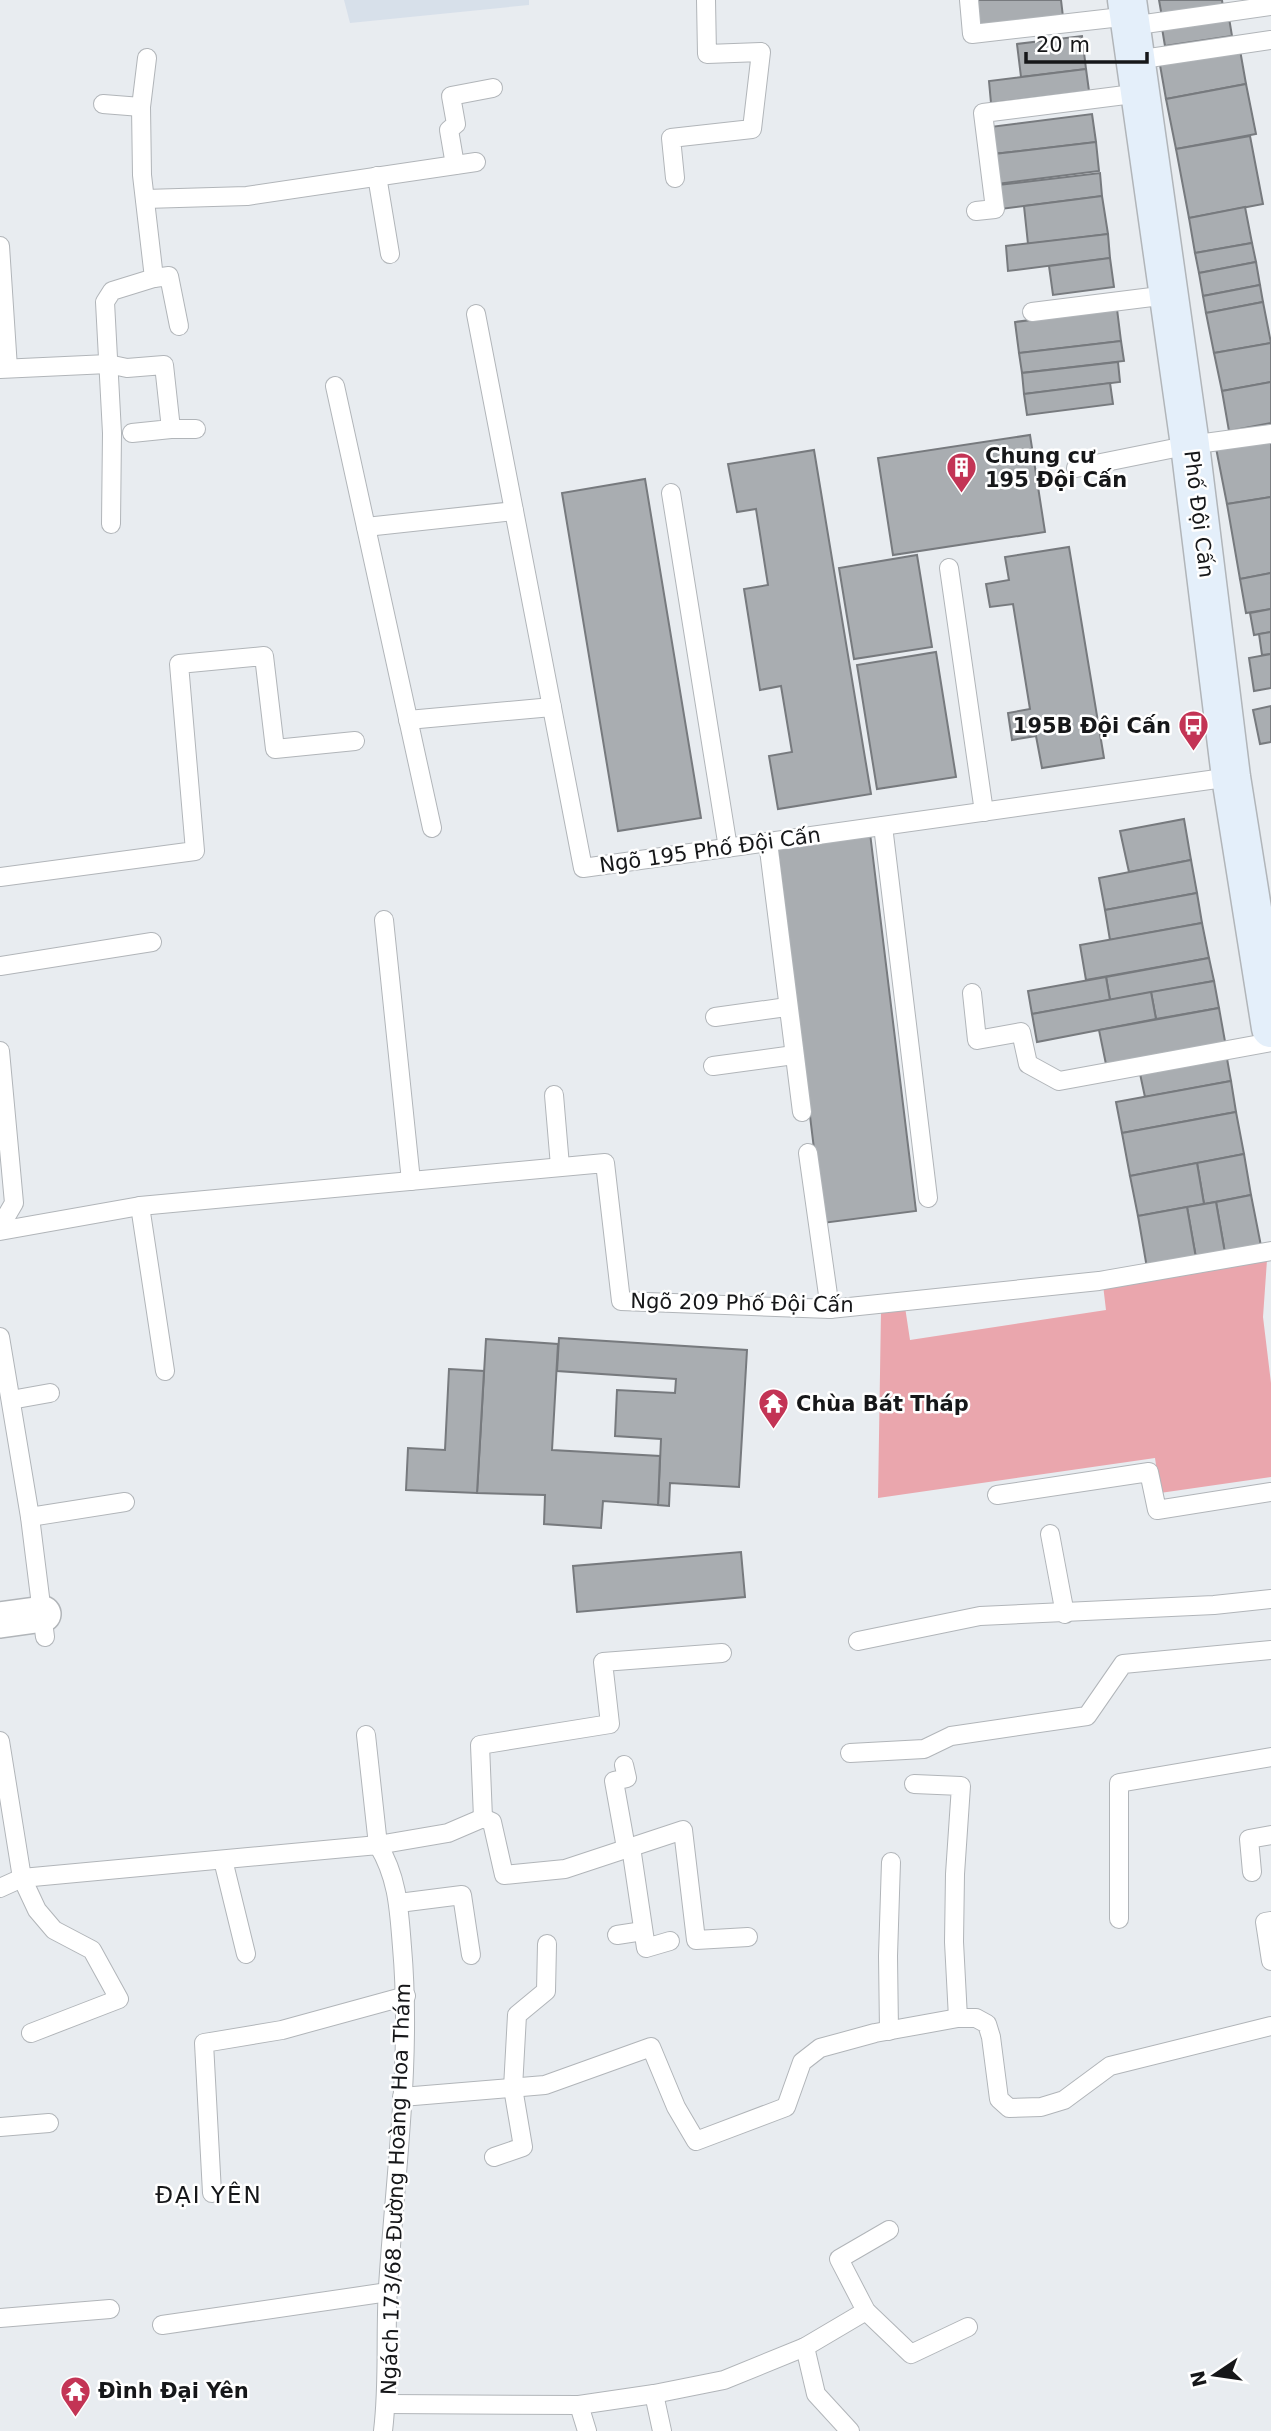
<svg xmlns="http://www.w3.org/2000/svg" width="1271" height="2431" viewBox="0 0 1271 2431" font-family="'DejaVu Sans',sans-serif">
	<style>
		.built { fill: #d7e0ea }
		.green { fill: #eaa6ad }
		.building { fill: #a9adb1; stroke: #777a7e; stroke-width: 2 }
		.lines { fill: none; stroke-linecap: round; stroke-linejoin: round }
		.lane-casing { stroke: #b1b5b9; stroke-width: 20 }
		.street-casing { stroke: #b1b5b9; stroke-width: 38 }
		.secondary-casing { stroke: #b1b5b9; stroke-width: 41 }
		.lane { stroke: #fff; stroke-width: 18 }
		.street { stroke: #fff; stroke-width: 35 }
		.secondary { stroke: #e4effa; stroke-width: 38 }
		.labels { text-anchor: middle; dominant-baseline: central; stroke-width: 5; stroke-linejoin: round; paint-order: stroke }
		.poi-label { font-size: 21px; font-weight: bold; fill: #161719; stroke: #fff; text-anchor: start }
		.street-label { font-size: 21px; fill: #161719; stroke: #fff }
		.neighbourhood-label { font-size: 23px; letter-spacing: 2px; fill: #161719; stroke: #fff }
	</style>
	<rect width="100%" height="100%" fill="#e8ecf0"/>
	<polygon class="built" points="344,0 529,0 529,5 350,23"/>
	<polygon class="green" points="1267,1260 1263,1317 1271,1383 1271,1477 1160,1493 1155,1458 878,1498 881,1311 905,1307 910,1340 1106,1310 1103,1285"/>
	<g class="building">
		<polygon points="976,0 1061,0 1063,17 980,27"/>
		<polygon points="1159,0 1222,0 1223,7 1162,17"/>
		<polygon points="1229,18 1232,36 1165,46 1162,28"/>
		<polygon points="1082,36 1086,69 1021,77 1017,44"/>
		<polygon points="1240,50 1246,84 1166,99 1160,65"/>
		<polygon points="1086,69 1089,91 991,103 989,81"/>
		<polygon points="1246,84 1256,134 1176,149 1166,99"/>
		<polygon points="1092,114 1096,142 994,154 990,127"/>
		<polygon points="1250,136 1263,204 1189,218 1176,149"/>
		<polygon points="1096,142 1099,171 997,184 994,154"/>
		<polygon points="1100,173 1102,196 1001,209 998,185"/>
		<polygon points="1102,196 1108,234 1028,244 1024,206"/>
		<polygon points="1245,207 1252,243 1195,253 1189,218"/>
		<polygon points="1108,234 1110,258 1008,271 1006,246"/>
		<polygon points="1252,243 1256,262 1199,273 1195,253"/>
		<polygon points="1110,258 1114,287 1053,295 1049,266"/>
		<polygon points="1256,262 1260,285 1203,296 1199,273"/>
		<polygon points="1260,285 1263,302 1206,313 1203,296"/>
		<polygon points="1263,302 1271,343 1214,353 1206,313"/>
		<polygon points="1117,309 1121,341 1019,353 1015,322"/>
		<polygon points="1121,341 1124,361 1022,373 1019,353"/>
		<polygon points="1271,343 1271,382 1222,391 1214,353"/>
		<polygon points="1118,362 1120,382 1024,394 1022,373"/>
		<polygon points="1271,382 1271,423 1229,431 1222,391"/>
		<polygon points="1110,383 1113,404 1027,415 1024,394"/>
		<polygon points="1030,435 1045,532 893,555 878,458"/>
		<polygon points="1271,438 1271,497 1227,504 1216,448"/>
		<polygon points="814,450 871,794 778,809 769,756 792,752 781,686 760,690 744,589 768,585 756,509 737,512 728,464"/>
		<polygon points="645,479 701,818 618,831 562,493"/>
		<polygon points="1271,497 1271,573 1240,579 1227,504"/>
		<polygon points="1069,547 1104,758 1042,768 1036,736 1012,740 1008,713 1030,709 1013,604 990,607 986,584 1009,580 1005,557"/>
		<polygon points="917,555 932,647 854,659 839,568"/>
		<polygon points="1271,573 1271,609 1246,613 1240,579"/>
		<polygon points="1271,609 1271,632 1254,635 1250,613"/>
		<polygon points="1271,632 1271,654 1262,655 1259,634"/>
		<polygon points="936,652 956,777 877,789 857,665"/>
		<polygon points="1271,654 1271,688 1254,691 1249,658"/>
		<polygon points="1271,706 1271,742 1260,744 1253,710"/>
		<polygon points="1184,819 1191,860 1129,872 1120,831"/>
		<polygon points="870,833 916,1211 823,1223 777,844"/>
		<polygon points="1191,860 1197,893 1105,910 1099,878"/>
		<polygon points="1197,893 1202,923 1110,940 1105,910"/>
		<polygon points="1202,923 1209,958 1086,980 1080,945"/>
		<polygon points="1209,958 1214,981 1110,1000 1106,977"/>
		<polygon points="1106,977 1110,1000 1032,1014 1028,991"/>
		<polygon points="1214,981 1219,1008 1156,1019 1151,992"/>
		<polygon points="1151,992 1156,1019 1037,1042 1032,1014"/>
		<polygon points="1219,1008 1226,1047 1107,1069 1099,1030"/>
		<polygon points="1226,1053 1231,1081 1145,1097 1139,1069"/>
		<polygon points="1231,1081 1236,1112 1122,1133 1116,1102"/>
		<polygon points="1236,1112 1244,1154 1130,1176 1122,1133"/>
		<polygon points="1244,1154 1251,1195 1204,1204 1197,1163"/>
		<polygon points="1197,1163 1204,1204 1138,1216 1130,1176"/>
		<polygon points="1251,1195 1261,1246 1225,1253 1216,1202"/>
		<polygon points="1216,1202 1225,1253 1196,1258 1187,1207"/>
		<polygon points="1187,1207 1196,1258 1147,1268 1138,1216"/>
		<polygon points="559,1338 747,1350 739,1487 670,1483 669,1506 658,1505 661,1439 615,1436 617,1390 675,1393 676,1379 557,1371"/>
		<polygon points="486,1339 558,1344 552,1450 660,1456 658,1505 603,1501 601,1528 544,1524 545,1495 477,1493"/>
		<polygon points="449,1369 484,1371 477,1493 406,1490 408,1448 445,1450"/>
		<polygon points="741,1552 745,1597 577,1612 573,1566"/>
	</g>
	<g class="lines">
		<defs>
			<g id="lane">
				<polyline points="969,0 972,34 1130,16"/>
				<polyline points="1131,26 1271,6"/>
				<polyline points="1136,60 1271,40"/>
				<polyline points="103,104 141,107"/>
				<polyline points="455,165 449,130 456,124 451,96 493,88"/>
				<polyline points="377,176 390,254"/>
				<polyline points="675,178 671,138 752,129 761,52 707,54 706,0"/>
				<polyline points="145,199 247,196 476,162"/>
				<polyline points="976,211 995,209 983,113 1141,93"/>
				<polyline points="0,246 8,368"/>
				<polyline points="154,278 169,276 179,326"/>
				<polyline points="1032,312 1168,295"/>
				<polyline points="476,314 583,868 1231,777"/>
				<polyline points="0,369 108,364 127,368 164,365 171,429 132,433"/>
				<polyline points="335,386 432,828"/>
				<polyline points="171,429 196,429"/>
				<polyline points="1076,468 1190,445 1271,434"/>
				<polyline points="671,493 728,848"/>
				<polyline points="111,524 112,433 105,302 112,291 154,278 142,175 141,107 147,58"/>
				<polyline points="366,527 514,511"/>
				<polyline points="949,568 984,812"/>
				<polyline points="408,720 552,707"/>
				<polyline points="883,826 928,1198"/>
				<polyline points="768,842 802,1112"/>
				<polyline points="0,877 195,851 179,664 264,656 275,749 355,741"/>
				<polyline points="384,920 411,1181"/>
				<polyline points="0,966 152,942"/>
				<polyline points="972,993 977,1040 1021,1032 1028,1064 1059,1081 1271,1042"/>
				<polyline points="715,1017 787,1007"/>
				<polyline points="0,1051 14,1203 0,1227"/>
				<polyline points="713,1066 794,1055"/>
				<polyline points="554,1095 560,1166"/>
				<polyline points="808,1153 830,1309"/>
				<polyline points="140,1206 165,1371"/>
				<polyline points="0,1231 140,1206 605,1163 621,1301 830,1309 1099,1281 1271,1251"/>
				<polyline points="0,1337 30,1517 45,1637"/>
				<polyline points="11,1400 50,1393"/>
				<polyline points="997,1495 1149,1472 1157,1510 1271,1492"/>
				<polyline points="30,1517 125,1502"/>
				<polyline points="1050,1534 1065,1614"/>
				<polyline points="858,1641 980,1616 1214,1605 1271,1599"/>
				<polyline points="366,1735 378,1845 448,1833 483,1818 492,1822 504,1875 565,1869 683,1830 696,1940 748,1937"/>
				<polyline points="0,1741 22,1878 37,1910 54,1930 92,1950 119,1999 31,2033"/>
				<polyline points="850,1753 924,1749 951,1736 1087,1716 1123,1664 1271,1650"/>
				<polyline points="624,1765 627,1778 614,1781 626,1848"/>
				<polyline points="914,1784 961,1786 955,1874 954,1942 958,2018"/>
				<polyline points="483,1818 480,1745 610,1724 603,1662 722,1653"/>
				<polyline points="631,1847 646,1948 670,1941"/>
				<polyline points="223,1860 246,1954"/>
				<polyline points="1252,1872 1249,1839 1271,1835"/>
				<path d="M0,1888L22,1878L378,1845C398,1878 399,1910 402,1947C412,2060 395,2175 388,2287C385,2335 389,2383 383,2431"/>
				<polyline points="399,1903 462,1895 471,1955"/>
				<polyline points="1119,1919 1119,1783 1271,1757"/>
				<polyline points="1271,1921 1265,1922 1271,1961"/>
				<polyline points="617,1935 643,1931"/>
				<polyline points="889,2031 888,1956 891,1862"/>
				<polyline points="402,2097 545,2085 651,2047 676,2107 696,2141 786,2107 802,2062 820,2048 875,2033 958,2018 976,2018 987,2024 991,2037 999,2099 1009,2108 1041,2107 1064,2100 1110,2066 1271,2026"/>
				<polyline points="0,2127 49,2123"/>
				<polyline points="494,2157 523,2147 513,2088 517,2015 546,1991 547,1944"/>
				<polyline points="212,2193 204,2043 282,2030 406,1996"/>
				<polyline points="889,2230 839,2259 866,2311 911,2354 968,2327"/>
				<polyline points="0,2318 110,2309"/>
				<polyline points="162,2325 388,2292"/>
				<polyline points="805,2347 816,2394 850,2431"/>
				<polyline points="654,2394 662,2431"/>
				<polyline points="387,2404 579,2405 587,2431"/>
				<polyline points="579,2405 654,2394 724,2380 805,2347 866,2311"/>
			</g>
			<polyline id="street" points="0,1620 43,1614"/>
			<polyline id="secondary" points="1127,0 1190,445 1231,777 1271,1028"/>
		</defs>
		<use href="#lane" class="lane-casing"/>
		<use href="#street" class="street-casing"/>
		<use href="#secondary" class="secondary-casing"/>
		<use href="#lane" class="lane"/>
		<use href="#street" class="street"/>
		<use href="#secondary" class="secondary"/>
	</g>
	<defs>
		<symbol id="building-pin" viewBox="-11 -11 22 30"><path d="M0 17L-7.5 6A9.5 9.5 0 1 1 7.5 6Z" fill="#c33455" stroke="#fff"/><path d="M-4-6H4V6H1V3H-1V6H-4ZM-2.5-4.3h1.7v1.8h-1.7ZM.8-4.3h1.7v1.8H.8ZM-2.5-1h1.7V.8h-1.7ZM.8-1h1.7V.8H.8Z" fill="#fff"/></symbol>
		<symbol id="bus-pin" viewBox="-11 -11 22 30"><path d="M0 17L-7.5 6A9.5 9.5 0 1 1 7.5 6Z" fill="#c33455" stroke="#fff"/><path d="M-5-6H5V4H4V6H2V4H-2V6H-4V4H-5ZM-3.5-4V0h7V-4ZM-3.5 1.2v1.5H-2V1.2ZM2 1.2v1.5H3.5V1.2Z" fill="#fff"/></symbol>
		<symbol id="temple-pin" viewBox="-11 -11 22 30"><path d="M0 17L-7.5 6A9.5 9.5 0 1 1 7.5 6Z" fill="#c33455" stroke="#fff"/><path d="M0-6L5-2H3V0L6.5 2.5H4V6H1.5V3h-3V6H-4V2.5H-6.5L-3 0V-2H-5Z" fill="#fff"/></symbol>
	</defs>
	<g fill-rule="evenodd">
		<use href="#building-pin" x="944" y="450" width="35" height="47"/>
		<use href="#bus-pin" x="1176" y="708" width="35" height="47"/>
		<use href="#temple-pin" x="756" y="1386" width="35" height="47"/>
		<use href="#temple-pin" x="58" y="2374" width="35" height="47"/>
	</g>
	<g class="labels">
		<g class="poi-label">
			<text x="985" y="456">Chung cư<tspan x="985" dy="24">195 Đội Cấn</tspan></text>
			<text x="1171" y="726" text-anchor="end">195B Đội Cấn</text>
			<text x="796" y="1404">Chùa Bát Tháp</text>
			<text x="98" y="2391">Đình Đại Yên</text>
		</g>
		<g class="street-label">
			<text transform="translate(1199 514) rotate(83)">Phố Đội Cấn</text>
			<text transform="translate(710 850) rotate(-8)">Ngõ 195 Phố Đội Cấn</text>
			<text transform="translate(742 1303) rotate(1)">Ngõ 209 Phố Đội Cấn</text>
			<text transform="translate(396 2189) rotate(-88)">Ngách 173/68 Đường Hoàng Hoa Thám</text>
		</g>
		<g class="neighbourhood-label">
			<text x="209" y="2195">ĐẠI YÊN</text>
		</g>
	</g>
	<g transform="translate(1215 2375) rotate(257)" stroke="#ffffff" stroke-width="5" paint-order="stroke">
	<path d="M0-5L12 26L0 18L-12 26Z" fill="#161719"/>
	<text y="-10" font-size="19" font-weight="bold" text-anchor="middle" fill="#161719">N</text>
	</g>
	<path d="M1026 52v10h121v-10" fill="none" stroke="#161719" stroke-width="3.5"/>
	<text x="1036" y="52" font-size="21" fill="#161719" stroke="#ffffff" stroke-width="5" paint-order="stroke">20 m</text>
</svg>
